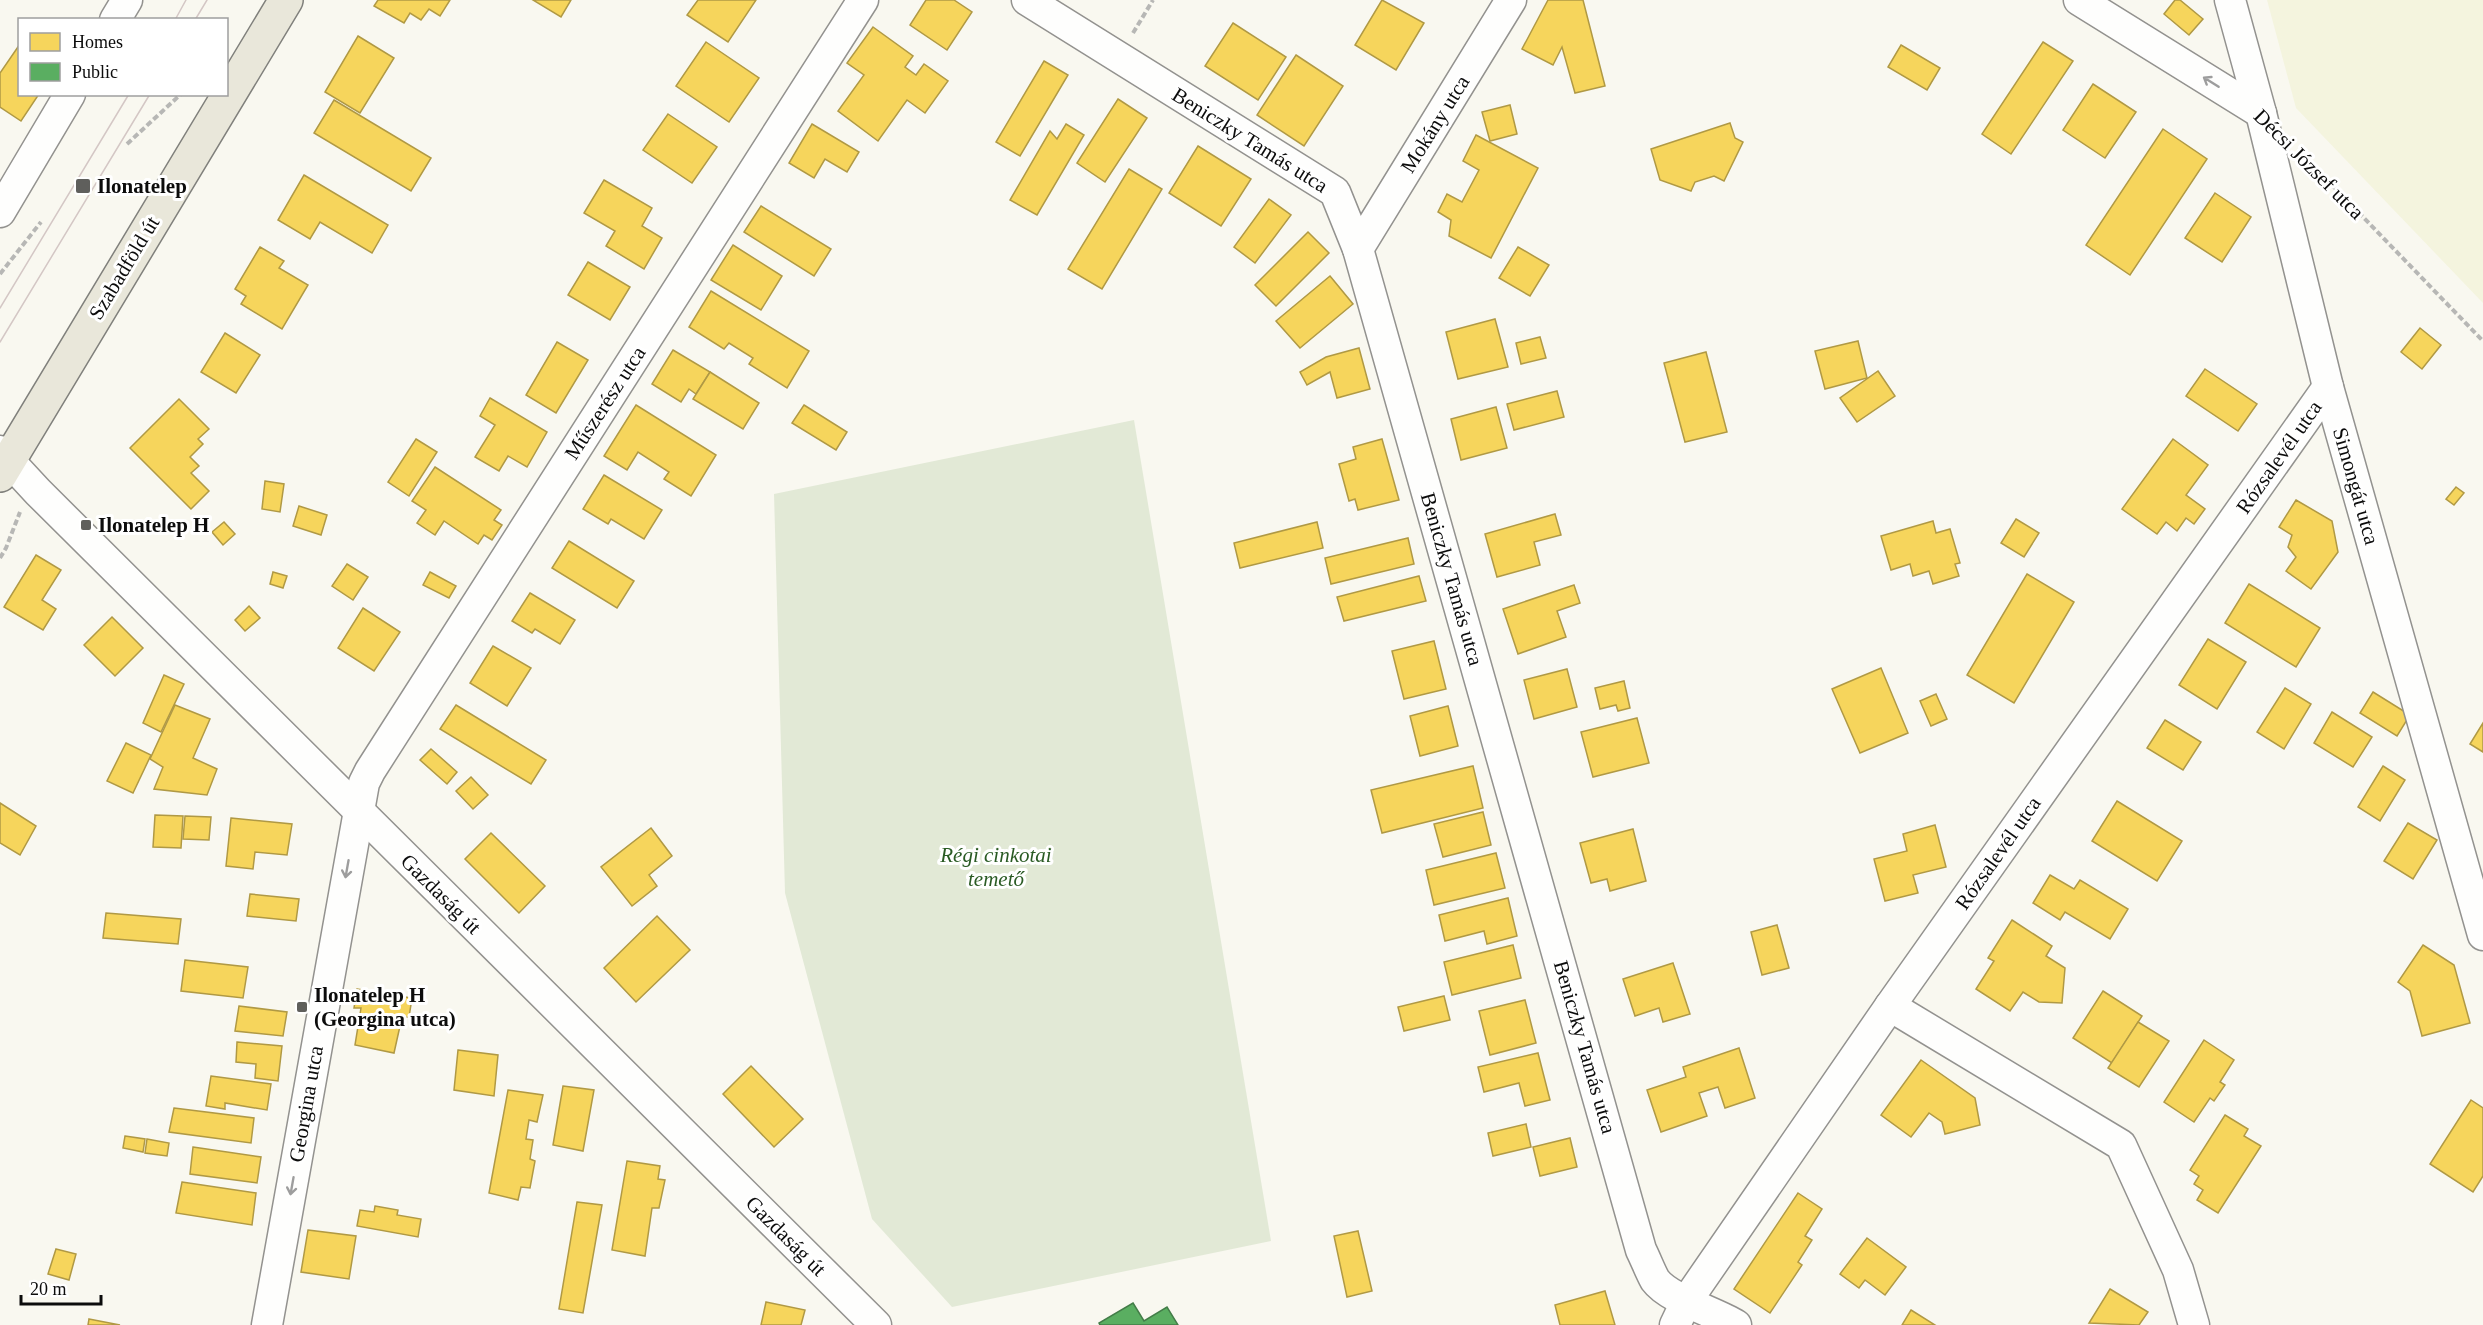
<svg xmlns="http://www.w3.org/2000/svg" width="2483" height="1325" viewBox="0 0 2483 1325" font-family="Georgia,serif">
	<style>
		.farmland { fill: #f4f4de }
		.cemetery { fill: #e2e9d6 }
		.homes { fill: #f6d55c; stroke: #b09944; stroke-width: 1.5 }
		.public { fill: #5aae61; stroke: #437d48; stroke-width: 1.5 }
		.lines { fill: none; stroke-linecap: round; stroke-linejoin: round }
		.minor-casing { stroke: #93928f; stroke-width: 33 }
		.major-casing { stroke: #80807c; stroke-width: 36 }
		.path { stroke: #b7b7b5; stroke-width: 4; stroke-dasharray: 6 3; stroke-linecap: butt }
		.minor { stroke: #fefefd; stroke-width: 30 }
		.major { stroke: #e9e7da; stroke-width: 33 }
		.tram { stroke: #d4c7c5; stroke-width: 1.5 }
		.oneway { stroke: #9d9d9d }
		.poi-dot { fill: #5f5f5c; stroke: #fff; stroke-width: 2 }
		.labels { text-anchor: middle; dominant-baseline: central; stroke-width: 6; stroke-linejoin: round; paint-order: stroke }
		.street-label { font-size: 21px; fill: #0c0c0c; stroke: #fff }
		.poi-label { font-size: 21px; font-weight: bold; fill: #0c0c0c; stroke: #fff; text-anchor: start }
		.park-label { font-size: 21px; font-style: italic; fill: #2a5b24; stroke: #fff }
	</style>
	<rect width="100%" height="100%" fill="#f9f8f0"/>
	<polygon class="farmland" points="2267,0 2483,0 2483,303 2296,108"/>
	<polygon class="cemetery" points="1134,420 1271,1241 952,1307 872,1219 785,893 774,494"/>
	<g class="homes">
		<polygon points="378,0 450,0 440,16 429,9 421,20 410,13 404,23 374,6"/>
		<polygon points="533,0 571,0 561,17"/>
		<polygon points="698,0 756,0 728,42 687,15"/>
		<polygon points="926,0 954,0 972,12 947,50 910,25"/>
		<polygon points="1382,0 1424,23 1396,70 1355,45"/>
		<polygon points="1548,0 1583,0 1605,86 1575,93 1562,47 1553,65 1522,49"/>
		<polygon points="2175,0 2180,0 2203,19 2189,35 2164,14"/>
		<polygon points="1233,23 1286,57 1258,100 1205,66"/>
		<polygon points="873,27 913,56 905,67 916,75 924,64 948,81 925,113 907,100 878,141 838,111 864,75 847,63"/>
		<polygon points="358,36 394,58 360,113 325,92"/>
		<polygon points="706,42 759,78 729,122 676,86"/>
		<polygon points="2043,42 2073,61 2011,154 1982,134"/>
		<polygon points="20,44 20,94 39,94 21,121 0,107 0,73"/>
		<polygon points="1901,45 1940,68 1927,90 1888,67"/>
		<polygon points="1296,55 1343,86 1304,146 1257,115"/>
		<polygon points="1044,61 1068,75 1020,156 996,142"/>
		<polygon points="2093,84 2136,112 2105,158 2063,130"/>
		<polygon points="1118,99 1147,118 1105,182 1077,163"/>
		<polygon points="334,100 431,158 411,191 314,133"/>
		<polygon points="1510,105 1517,134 1490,141 1482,112"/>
		<polygon points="668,114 717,147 692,183 643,150"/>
		<polygon points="1730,123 1735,138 1743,142 1724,181 1714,176 1695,182 1691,191 1660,180 1651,149"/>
		<polygon points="812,124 859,152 847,172 825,159 814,178 789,163"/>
		<polygon points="1066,124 1084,135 1037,215 1010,200 1050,131 1057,139"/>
		<polygon points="2163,129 2207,159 2130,275 2086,245"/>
		<polygon points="1476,135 1538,168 1491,258 1449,236 1451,220 1438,212 1447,194 1462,202 1479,170 1463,161"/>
		<polygon points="1198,146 1251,179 1221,226 1169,193"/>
		<polygon points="1129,169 1162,189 1102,289 1068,269"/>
		<polygon points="304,175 388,225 372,253 320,222 310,239 278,220"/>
		<polygon points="604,180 652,208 642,226 662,238 644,269 606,246 615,231 584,213"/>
		<polygon points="2215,193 2251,217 2222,262 2185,238"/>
		<polygon points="1269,199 1291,215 1255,263 1234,247"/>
		<polygon points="761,206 831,249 814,276 744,232"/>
		<polygon points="1308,232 1329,253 1276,306 1255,285"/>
		<polygon points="733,245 782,276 761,310 711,280"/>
		<polygon points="260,247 284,261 279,268 308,285 282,329 241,304 246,296 235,289"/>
		<polygon points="1518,247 1549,265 1530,296 1499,278"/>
		<polygon points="588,262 630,287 610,320 568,295"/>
		<polygon points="1330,276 1353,304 1300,348 1276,321"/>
		<polygon points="711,291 809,351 787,388 749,364 753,358 729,343 724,349 689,327"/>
		<polygon points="1495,319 1508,367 1458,379 1446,332"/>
		<polygon points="2420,328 2441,345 2422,369 2401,352"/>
		<polygon points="225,333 260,355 236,393 201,372"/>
		<polygon points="1540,337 1546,358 1521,364 1516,343"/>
		<polygon points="1858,341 1867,378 1825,389 1815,351"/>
		<polygon points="557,342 588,360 556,413 526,395"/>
		<polygon points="1359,348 1370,389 1337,398 1330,372 1307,385 1300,372 1326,357"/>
		<polygon points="673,350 710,372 696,394 689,389 681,402 652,384"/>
		<polygon points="1706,352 1727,432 1685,442 1664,363"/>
		<polygon points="2205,369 2257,404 2238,431 2186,396"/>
		<polygon points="1878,371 1895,396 1857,422 1840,398"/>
		<polygon points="710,372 759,403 743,429 693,399"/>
		<polygon points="1557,391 1564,417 1514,430 1507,404"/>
		<polygon points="490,398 547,432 527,467 508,456 499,471 475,457 495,425 480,416"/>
		<polygon points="179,399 209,429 198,439 203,444 190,457 199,466 191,473 209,491 191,509 130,448"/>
		<polygon points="636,405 716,455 691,496 664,479 669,472 638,452 627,470 604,456"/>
		<polygon points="804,405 847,432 836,450 792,423"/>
		<polygon points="1496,407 1507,448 1461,460 1451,419"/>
		<polygon points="416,439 437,452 409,496 388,482"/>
		<polygon points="1382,439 1399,500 1358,510 1355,499 1349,501 1339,464 1356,459 1353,447"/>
		<polygon points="2173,439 2208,465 2186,495 2205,509 2194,524 2186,518 2177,531 2166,522 2157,534 2122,509"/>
		<polygon points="435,467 501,510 494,520 502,525 492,540 484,535 478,544 444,521 435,535 417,523 426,510 412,501"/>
		<polygon points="604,475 662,510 644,539 611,519 608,524 583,509"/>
		<polygon points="265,481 284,484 280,512 262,509"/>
		<polygon points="2456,487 2464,493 2454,505 2446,499"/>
		<polygon points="2296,500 2332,521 2338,552 2311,589 2286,571 2296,557 2288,547 2292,535 2279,527"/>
		<polygon points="299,506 327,515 321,535 293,526"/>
		<polygon points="1555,514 1561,535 1534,542 1540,565 1497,577 1485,534"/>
		<polygon points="2016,519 2039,533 2024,557 2001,543"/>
		<polygon points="1933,521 1936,533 1950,529 1960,563 1955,564 1959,576 1933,584 1929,571 1913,576 1910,564 1891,570 1881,536"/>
		<polygon points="224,522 235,534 223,545 212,532"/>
		<polygon points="1317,522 1323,548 1240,568 1234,543"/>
		<polygon points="1408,538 1414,564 1331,584 1325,558"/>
		<polygon points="569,541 634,581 617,608 552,568"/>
		<polygon points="36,555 61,570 42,600 56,609 43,630 4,607"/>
		<polygon points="347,564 368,577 353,600 332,586"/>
		<polygon points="273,572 287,576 283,588 270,584"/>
		<polygon points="430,572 456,586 449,598 423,585"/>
		<polygon points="2027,574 2074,602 2014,703 1967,675"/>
		<polygon points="1419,576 1426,601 1344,621 1337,597"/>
		<polygon points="2249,584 2320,628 2296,667 2225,623"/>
		<polygon points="1574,585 1580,603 1557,611 1566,637 1518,654 1503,609"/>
		<polygon points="530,593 575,620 560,644 535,629 532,633 512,621"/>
		<polygon points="249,606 260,618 245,631 235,620"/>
		<polygon points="363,608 400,632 374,671 338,648"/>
		<polygon points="112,617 143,648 115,676 84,645"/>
		<polygon points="2208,639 2246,662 2217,709 2179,685"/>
		<polygon points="1434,641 1446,689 1404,699 1392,651"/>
		<polygon points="493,646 531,668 507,706 470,683"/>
		<polygon points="1881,668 1908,733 1860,753 1832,689"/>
		<polygon points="1567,669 1577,707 1534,719 1524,680"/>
		<polygon points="164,675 184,684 161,732 143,723"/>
		<polygon points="1624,681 1630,708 1618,711 1616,705 1600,709 1595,688"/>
		<polygon points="2285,688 2311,704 2284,749 2257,732"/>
		<polygon points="2373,692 2410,715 2397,736 2360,713"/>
		<polygon points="1936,694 1947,719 1931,726 1920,701"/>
		<polygon points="175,705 210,719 193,758 217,769 207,795 154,789 163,767 150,759"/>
		<polygon points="456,705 546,760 531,784 440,729"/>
		<polygon points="1448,706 1458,746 1420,756 1410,716"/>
		<polygon points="2332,712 2372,737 2353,767 2314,743"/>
		<polygon points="1637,718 1649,763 1593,777 1581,732"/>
		<polygon points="2165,720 2201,742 2183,770 2147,748"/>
		<polygon points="2483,723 2483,752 2470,744"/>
		<polygon points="126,743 151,755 133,793 107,781"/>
		<polygon points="431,749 457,772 447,784 420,760"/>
		<polygon points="1473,766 1483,808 1382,833 1371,790"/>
		<polygon points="2383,766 2405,780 2380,821 2358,807"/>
		<polygon points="471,777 488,795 473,809 456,791"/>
		<polygon points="2117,801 2182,841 2157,881 2092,841"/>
		<polygon points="0,803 36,826 20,855 0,843"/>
		<polygon points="1483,812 1491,845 1443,857 1434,824"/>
		<polygon points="155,815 183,816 181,848 153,847"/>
		<polygon points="185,816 211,817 209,840 183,839"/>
		<polygon points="231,818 292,824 287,855 255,852 253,869 226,866"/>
		<polygon points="2408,823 2437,840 2413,879 2384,861"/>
		<polygon points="1935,825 1946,867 1913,875 1918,893 1885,901 1874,859 1907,851 1903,834"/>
		<polygon points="651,828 672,856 649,875 657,886 632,906 601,867"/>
		<polygon points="1633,829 1646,881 1610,891 1607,879 1591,883 1580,843"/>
		<polygon points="491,833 545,886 519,913 465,859"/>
		<polygon points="1496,853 1505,888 1434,905 1426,870"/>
		<polygon points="2050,875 2074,889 2080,880 2128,909 2110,939 2065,912 2060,920 2033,903"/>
		<polygon points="250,894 299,899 296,921 247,916"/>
		<polygon points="1508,898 1517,936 1487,944 1484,931 1445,941 1439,915"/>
		<polygon points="106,913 181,919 178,944 103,938"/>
		<polygon points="657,916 690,950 636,1002 604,968"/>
		<polygon points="2012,920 2052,946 2046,956 2065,968 2062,1003 2039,1002 2023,992 2010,1011 1976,989 1994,961 1988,958"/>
		<polygon points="1777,925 1789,968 1762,975 1751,932"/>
		<polygon points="1513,945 1521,978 1452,995 1444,962"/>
		<polygon points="2423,945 2454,965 2470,1023 2422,1036 2410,991 2398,982"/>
		<polygon points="185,960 248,967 243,998 181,991"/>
		<polygon points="1673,963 1690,1014 1663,1022 1659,1008 1635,1016 1623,979"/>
		<polygon points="357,989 412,998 409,1017 402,1017 394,1053 355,1045 361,1008 354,1008"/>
		<polygon points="2103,991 2142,1016 2112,1063 2073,1038"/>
		<polygon points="1444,996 1450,1020 1404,1031 1398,1007"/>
		<polygon points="1525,1000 1536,1043 1490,1055 1479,1011"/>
		<polygon points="239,1006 287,1012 283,1036 235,1031"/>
		<polygon points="2138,1022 2169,1041 2139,1087 2108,1068"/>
		<polygon points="2204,1040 2234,1060 2220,1082 2225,1085 2214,1101 2210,1098 2194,1122 2164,1102"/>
		<polygon points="237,1042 282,1046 278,1081 255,1078 256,1064 236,1062"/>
		<polygon points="1739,1048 1755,1098 1725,1108 1718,1087 1699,1093 1707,1116 1661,1132 1647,1090 1686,1077 1683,1067"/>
		<polygon points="458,1050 498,1055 494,1096 454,1090"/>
		<polygon points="1538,1053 1550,1100 1525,1106 1519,1083 1484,1092 1478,1067"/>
		<polygon points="1921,1060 1975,1098 1980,1125 1945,1134 1942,1122 1929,1113 1911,1137 1881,1115"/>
		<polygon points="751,1066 803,1119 774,1147 723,1094"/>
		<polygon points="211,1076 271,1084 267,1110 225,1103 225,1109 206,1106"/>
		<polygon points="563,1086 594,1090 583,1151 553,1145"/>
		<polygon points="508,1090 543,1095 537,1122 529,1120 526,1139 533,1140 530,1159 535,1161 530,1188 521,1187 518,1200 489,1193"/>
		<polygon points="2471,1100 2483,1108 2483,1176 2473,1192 2430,1164"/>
		<polygon points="174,1108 254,1118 251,1143 169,1132"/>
		<polygon points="2225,1115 2248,1129 2244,1136 2261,1146 2218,1213 2197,1200 2203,1190 2194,1184 2199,1176 2190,1170"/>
		<polygon points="1526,1124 1531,1147 1493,1156 1488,1133"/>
		<polygon points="125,1136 145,1139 143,1152 123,1148"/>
		<polygon points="1570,1138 1577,1167 1540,1176 1533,1147"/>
		<polygon points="147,1139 169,1143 167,1156 145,1153"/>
		<polygon points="193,1147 261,1157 257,1183 190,1174"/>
		<polygon points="627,1161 660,1166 658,1179 665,1180 659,1208 652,1208 645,1256 612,1250"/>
		<polygon points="182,1182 256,1193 252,1225 176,1213"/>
		<polygon points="1798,1193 1822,1209 1805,1236 1812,1240 1798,1262 1802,1265 1770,1313 1734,1289"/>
		<polygon points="577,1202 602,1205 583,1313 559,1309"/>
		<polygon points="375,1206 398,1210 397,1215 421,1219 418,1237 357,1226 360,1210 374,1212"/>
		<polygon points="308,1230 356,1236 349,1279 301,1272"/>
		<polygon points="1358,1231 1372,1291 1347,1297 1334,1236"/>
		<polygon points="1867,1238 1906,1267 1885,1295 1865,1280 1859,1288 1840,1274"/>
		<polygon points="56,1249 76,1254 69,1280 48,1274"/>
		<polygon points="2110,1289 2148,1312 2139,1325 2089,1323"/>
		<polygon points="1605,1291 1615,1325 1560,1325 1555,1305"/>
		<polygon points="766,1302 805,1310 801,1325 761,1325"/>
		<polygon points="1911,1310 1935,1325 1902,1325"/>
		<polygon points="89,1319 120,1325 88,1325"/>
	</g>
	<polygon class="public" points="1133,1303 1144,1321 1167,1307 1178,1325 1100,1325 1099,1323"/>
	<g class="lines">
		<defs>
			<g id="minor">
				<path d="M1027,0L1335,192L1358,249L1641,1250C1646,1260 1650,1271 1655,1280C1669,1299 1715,1312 1736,1325"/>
				<polyline points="2079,0 2261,113"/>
				<polyline points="2230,0 2261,113 2328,387 2483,935"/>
				<polyline points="115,20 127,0"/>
				<polyline points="0,212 70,94"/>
				<polyline points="1358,249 1511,0"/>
				<polyline points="0,451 38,492 876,1325"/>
				<polyline points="1890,1006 2121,1145 2178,1270 2194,1325"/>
				<polyline points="267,1325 364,783 370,771 863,0"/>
				<polyline points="1675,1325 1686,1302 1890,1006 2328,387"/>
			</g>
			<polyline id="major" points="0,475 286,0"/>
		</defs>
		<use href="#minor" class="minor-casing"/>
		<use href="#major" class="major-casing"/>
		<g class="path">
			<polyline points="1133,33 1153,0"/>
			<polyline points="127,144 181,94"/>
			<polyline points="2302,154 2483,341"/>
			<polyline points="0,274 41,222"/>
			<polyline points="0,558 6,548 20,512"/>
		</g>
		<use href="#minor" class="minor"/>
		<use href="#major" class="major"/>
		<g class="tram">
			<polyline points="175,20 186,0"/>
			<polyline points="195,20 207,0"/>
			<polyline points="0,308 129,94"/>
			<polyline points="0,342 150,94"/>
		</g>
	</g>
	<defs><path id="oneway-shaft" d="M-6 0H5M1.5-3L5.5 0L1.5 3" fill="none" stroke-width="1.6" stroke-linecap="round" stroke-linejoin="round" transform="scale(1.5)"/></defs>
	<g class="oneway">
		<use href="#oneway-shaft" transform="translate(2211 82) rotate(-148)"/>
		<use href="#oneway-shaft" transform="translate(347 869) rotate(100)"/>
		<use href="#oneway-shaft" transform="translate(292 1186) rotate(100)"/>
	</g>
	<g class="poi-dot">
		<rect x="75" y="178" width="16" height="16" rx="3"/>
		<rect x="80" y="519" width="12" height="12" rx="3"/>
		<rect x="296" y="1001" width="12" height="12" rx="3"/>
	</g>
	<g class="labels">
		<g class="street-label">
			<text transform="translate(1435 124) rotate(-58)">Mokány utca</text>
			<text transform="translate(1250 140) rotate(32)">Beniczky Tamás utca</text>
			<text transform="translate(2309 164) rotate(45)">Décsi József utca</text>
			<text transform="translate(124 268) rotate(-59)">Szabadföld út</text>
			<text transform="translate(605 403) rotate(-57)">Műszerész utca</text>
			<text transform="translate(2279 457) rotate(-55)">Rózsalevél utca</text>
			<text transform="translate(2356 486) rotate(74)">Simongát utca</text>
			<text transform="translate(1452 579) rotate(74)">Beniczky Tamás utca</text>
			<text transform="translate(1998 853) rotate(-55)">Rózsalevél utca</text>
			<text transform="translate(441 894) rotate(45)">Gazdaság út</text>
			<text transform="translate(1585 1047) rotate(74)">Beniczky Tamás utca</text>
			<text transform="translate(306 1104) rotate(-80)">Georgina utca</text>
			<text transform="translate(786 1236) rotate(45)">Gazdaság út</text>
		</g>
		<g class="poi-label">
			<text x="97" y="186">Ilonatelep</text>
			<text x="98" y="525">Ilonatelep H</text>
			<text x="314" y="995">Ilonatelep H<tspan x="314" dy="24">(Georgina utca)</tspan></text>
		</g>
		<g class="park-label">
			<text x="996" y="855">Régi cinkotai<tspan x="996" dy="24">temető</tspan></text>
		</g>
	</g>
	<rect x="18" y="18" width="210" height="78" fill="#ffffff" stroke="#9e9e9e" stroke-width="1.5"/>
	<rect x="30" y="33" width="30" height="18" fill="#f6d55c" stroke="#9e9e9e" stroke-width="1.5"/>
	<text x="72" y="48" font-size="18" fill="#0c0c0c">Homes</text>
	<rect x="30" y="63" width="30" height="18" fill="#5aae61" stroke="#9e9e9e" stroke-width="1.5"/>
	<text x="72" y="78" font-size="18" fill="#0c0c0c">Public</text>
	<path d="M21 1295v9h80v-9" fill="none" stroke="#0c0c0c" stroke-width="3"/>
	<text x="30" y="1295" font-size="18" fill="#0c0c0c" stroke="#ffffff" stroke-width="4.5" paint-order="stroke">20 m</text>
</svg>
